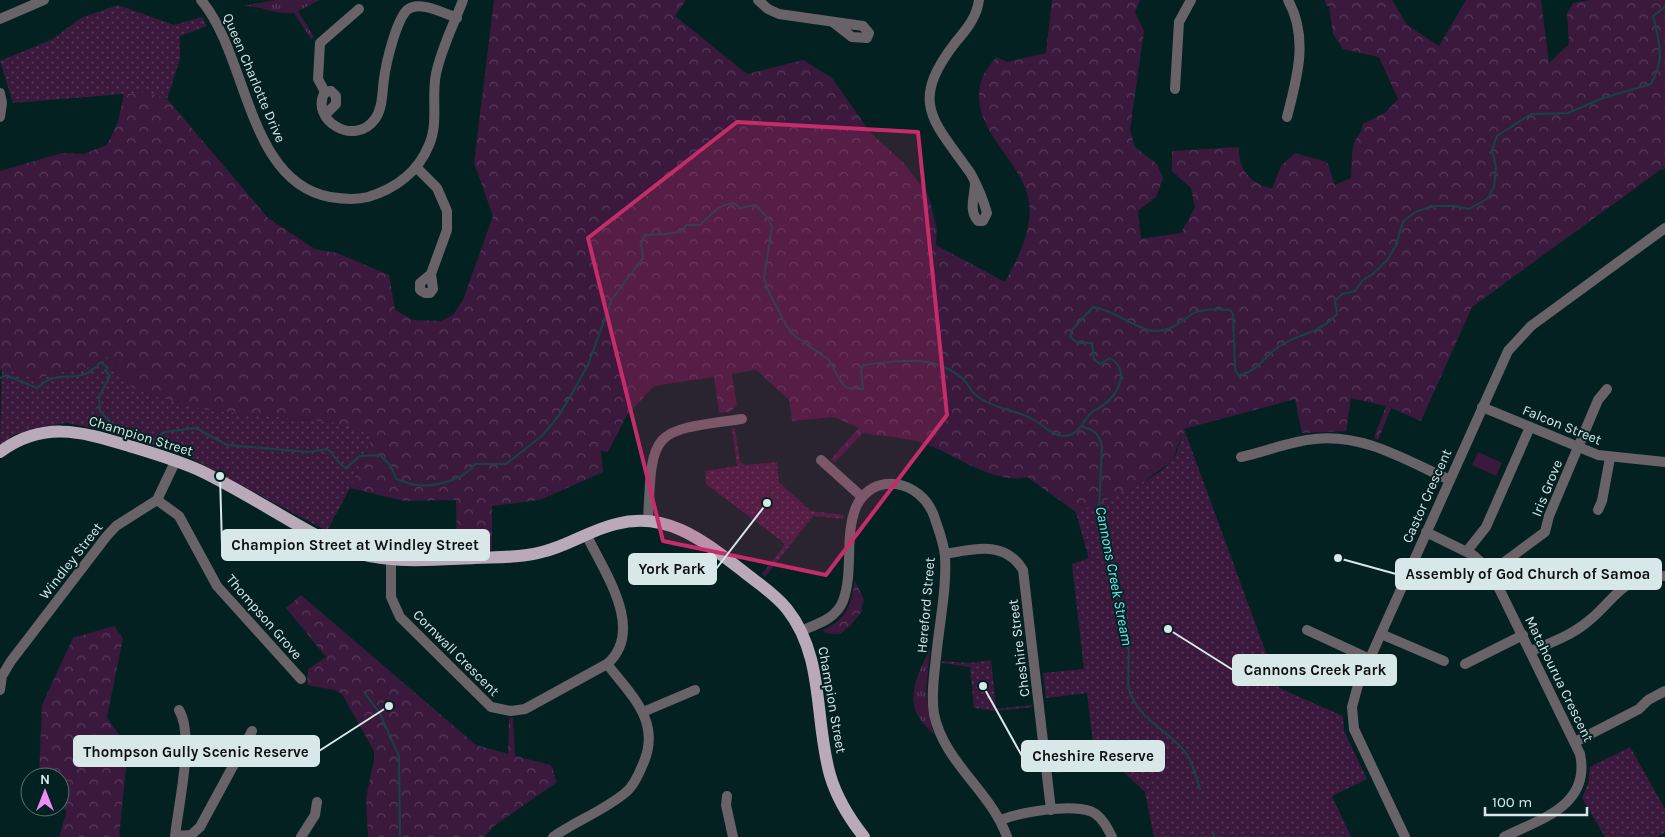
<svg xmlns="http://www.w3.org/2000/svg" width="1665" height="837" viewBox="0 0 1665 837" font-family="Karla,sans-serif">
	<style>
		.grass { fill: url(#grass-tufts) }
		.forest { fill: url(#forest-crowns) }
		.park { fill: url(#park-dots) }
		.garden { fill: #3b193d }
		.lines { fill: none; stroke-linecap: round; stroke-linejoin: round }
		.stream { stroke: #134547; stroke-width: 2 }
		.minor { stroke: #696269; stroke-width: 10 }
		.major { stroke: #b9a9b9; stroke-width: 12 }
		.marked { fill: #c42d69; fill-opacity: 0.2; stroke: #c42d69; stroke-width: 4; stroke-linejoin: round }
		.labels { text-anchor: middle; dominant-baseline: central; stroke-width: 4; stroke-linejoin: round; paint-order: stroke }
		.street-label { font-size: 14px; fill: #d8e8e9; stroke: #042122 }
		.water-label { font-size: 15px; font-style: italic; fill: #66ebf2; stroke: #042122 }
		.leader { fill: none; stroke: #d8e8e9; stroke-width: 2 }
		.callout-dot { fill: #d8e8e9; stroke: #042122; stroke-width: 2 }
		.callout { fill: #d8e8e9; stroke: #d8e8e9; stroke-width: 2 }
		.callout-label { font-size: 15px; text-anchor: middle; font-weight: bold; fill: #111 }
	</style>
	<defs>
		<pattern id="grass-tufts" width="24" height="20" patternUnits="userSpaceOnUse" patternTransform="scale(1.25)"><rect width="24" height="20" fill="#3b193d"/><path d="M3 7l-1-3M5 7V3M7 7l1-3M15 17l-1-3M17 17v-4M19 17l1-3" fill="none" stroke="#573a59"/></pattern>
		<pattern id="forest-crowns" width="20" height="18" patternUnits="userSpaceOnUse" patternTransform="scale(1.25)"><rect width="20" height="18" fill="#3b193d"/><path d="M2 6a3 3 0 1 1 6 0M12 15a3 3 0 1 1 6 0" fill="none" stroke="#573a59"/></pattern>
		<pattern id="park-dots" width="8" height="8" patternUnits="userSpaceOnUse" patternTransform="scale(1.25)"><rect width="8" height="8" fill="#3b193d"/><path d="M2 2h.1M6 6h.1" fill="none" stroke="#573a59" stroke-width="1.8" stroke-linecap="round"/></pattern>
	</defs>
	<rect width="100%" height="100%" fill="#042122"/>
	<g class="grass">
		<path d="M275,0H320L298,11L314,37L311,39L294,13C273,15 264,6 243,6Z"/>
		<path d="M930,648L926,694L933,734C929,729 923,724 920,719C904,697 921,669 930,648Z"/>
	</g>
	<g class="forest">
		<path d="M494,0H686L675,16L747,74L803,60L832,78L870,132L905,164L929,197L937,229L936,245L1005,282C1019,256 1035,226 1028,196C1017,155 964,123 983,76C986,69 992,63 996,57L1007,62L1046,53L1052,0H1140L1135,12L1144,31L1130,130L1135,147L1157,164L1163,178L1156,197L1138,211L1141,239L1181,233L1195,207L1191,188L1172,171V151L1239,147C1238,170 1249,182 1272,189L1281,166L1295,153L1327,162L1335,185L1351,178C1352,167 1351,154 1354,143C1357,136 1362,132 1363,124L1386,112L1398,99L1379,57L1343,49L1333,34L1329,6H1326L1325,0H1392L1407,25L1439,46L1466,0H1541L1549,63L1569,44L1567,13L1573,3L1590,0H1665V169L1660,170L1472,307L1421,421L1391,408L1378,440L1374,438L1386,406L1351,398L1346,431L1302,433L1295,399L1184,429L1172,461L1147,479L1089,559L1076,512L1027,477C992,486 949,449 916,441C899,437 880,436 863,433L834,463L831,459L859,428L834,417L792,421L789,400L756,370L732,374L737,406L729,412L719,413L714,377L654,386L627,415L608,452L601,451L603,472L540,500L492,506V550H457L456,500L404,501L350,488L372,438L330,422L206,410L153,396L132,388L125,377L106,356L83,370L53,373L38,380L2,369L0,370V171L62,153L84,154L107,145L118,122L124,94L148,92L167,99L268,218L315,249L337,253L389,275L395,310L413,320L441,321L453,315L463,300L493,216L474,163Z"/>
		<path d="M855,581L864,600L861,609L863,610L851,625L840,634L825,633L823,630C846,620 851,605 855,581Z"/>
		<polygon points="301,595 476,745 508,754 509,718 513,718 515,756 551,765 557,782 494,826 484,837 368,837 366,798 374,760 374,751 342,694 335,690 307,685 308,669 326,657 286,608"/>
		<polygon points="114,626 123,638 107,717 128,749 119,837 59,837 67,811 60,807 60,777 39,777 42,705 73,638"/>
	</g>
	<g class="park">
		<polygon points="118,5 174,25 202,17 207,26 180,36 180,59 167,99 148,92 13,103 0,61 53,39 81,18"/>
		<polygon points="106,356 125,377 132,388 153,396 206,410 330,422 356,428 372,438 350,488 327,531 183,454 93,428 67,423 39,427 12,436 0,445 2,368 38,380 53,373 83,370"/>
		<polygon points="732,428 735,429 740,462 745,465 777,462 779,482 811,511 844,515 843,519 813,516 765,577 762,574 784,546 784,543 706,484 705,471 737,466"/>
		<path d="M1184,429L1279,688L1343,716L1344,731L1367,779L1332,796L1351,837H1154L1145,792L1116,765L1055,773L1054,769L1091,765L1095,760L1087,693L1046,698L1043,673L1084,669L1072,564L1089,558L1076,512C1100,503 1154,481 1171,462C1178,455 1180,439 1184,429Z"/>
		<polygon points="991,660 996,709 1032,705 1032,707 995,711 974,708 970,667 942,663 943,661 969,663"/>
		<polygon points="1630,747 1665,809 1665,832 1657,837 1605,837 1582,798 1588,784 1590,767"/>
	</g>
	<polygon class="garden" points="1478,452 1502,463 1496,476 1472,465"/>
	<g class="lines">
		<g class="stream">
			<path d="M0,378L6,375L37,388C41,385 45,381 50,379C72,373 82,383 101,362L108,368L105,371L110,376L99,397L100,411L114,426L138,431L145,440H153L165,432L196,428L227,445L308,452L327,449C335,454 337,464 346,468L360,456L380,455L391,466L396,479C402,481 410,484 416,485C436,487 464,480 475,464H506L542,436L560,414L588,365L612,299L643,258L641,243L645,235C658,234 671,235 683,231L686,225H700C712,214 717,205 734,203L740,208L755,205L768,218L772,227L764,278L768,290L787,327L796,337L829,360L841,382L847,388L863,389L861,371L863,365C898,361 932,353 962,378C972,387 969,393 985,401C1001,410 1019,411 1034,420C1044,426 1053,436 1064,436C1081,435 1082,421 1092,412C1095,409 1098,409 1102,406C1118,395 1131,370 1110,358L1100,364L1094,359L1092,343H1078L1070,337L1072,330L1093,307C1115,310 1137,330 1154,331C1171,331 1179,323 1192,314C1202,308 1219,309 1230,310L1233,314L1235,370L1239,376C1262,368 1262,358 1280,346C1302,331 1315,337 1337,314L1335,301L1342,294L1355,291L1363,280L1373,274L1388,259L1396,245L1403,222L1410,216L1417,211L1435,206H1454L1469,209L1487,199L1494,187L1496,167L1492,150L1497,136L1531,114L1568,113L1603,98L1651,84C1665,59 1660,44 1653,16L1665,7"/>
			<path d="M1083,427C1094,429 1100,436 1102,446L1099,509L1129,637L1128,686C1138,722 1165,726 1186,753C1193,763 1196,777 1200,789"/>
			<polyline points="364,692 379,712 399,756 400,837"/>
			<polyline points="1214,834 1214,837"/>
		</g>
		<g class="minor">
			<path d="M201,0C248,55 247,182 330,197C342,199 356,200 368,197C395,189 418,172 429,145C439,122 431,98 436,74C441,49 454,24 463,0"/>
			<polyline points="758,0 768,9 779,14 863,26 869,33 867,38 852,37 834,23"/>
			<polyline points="0,19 44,0"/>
			<polyline points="1175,89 1179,22 1191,0"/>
			<polyline points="325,92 318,79 320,43 359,9"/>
			<polyline points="0,93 2,103 0,117"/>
			<path d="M325,115L336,104V96L331,91L325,92C309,119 354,148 375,119C383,108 382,92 384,79C386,63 396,21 407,10C419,0 443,13 457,18"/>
			<path d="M1287,117C1297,78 1309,38 1288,0"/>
			<polyline points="416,167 437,188 447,211 447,230 431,274 433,289 430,293 425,293 420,290 420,283 431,274"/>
			<path d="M975,182C975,196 968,210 978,221H983L987,213C983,199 978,187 971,174C934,121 908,104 955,43C966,30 977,17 979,0"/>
			<polyline points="1482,407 1598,455 1665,462"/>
			<path d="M1241,457C1265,452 1290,441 1315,439C1363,433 1407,461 1450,480"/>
			<polyline points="821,460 862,497"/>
			<polyline points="157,500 179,516 217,586 301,679"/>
			<polyline points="1598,510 1602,501 1610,458"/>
			<path d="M648,521C652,429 651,431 742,419"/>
			<path d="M1426,532L1473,555L1491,572L1580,754C1591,806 1540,819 1504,837"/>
			<polyline points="1467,551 1486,527 1530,427"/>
			<path d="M945,554C974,549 1005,540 1023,570L1051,810"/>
			<path d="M391,561V597L400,617L491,707L511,711L525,709L607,664C646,630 604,572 587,536"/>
			<polyline points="1491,572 1545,532 1549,516 1598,400 1607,389"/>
			<polyline points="1307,630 1370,659"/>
			<path d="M801,631C817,624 836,619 843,601C854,571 844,536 856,507C873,470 921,480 934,516C938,528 944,543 945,556C947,589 939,625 936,658C934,676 931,696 934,714C944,763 991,791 1007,837"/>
			<polyline points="1381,634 1444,661"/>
			<path d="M1531,651C1550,643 1570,636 1586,623C1616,600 1620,575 1665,576"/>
			<polyline points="1465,664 1523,635"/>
			<polyline points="0,690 2,676 11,661 106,537 116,526 157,500 176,460"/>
			<polyline points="643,712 695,690"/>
			<polyline points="1575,742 1639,709 1648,700 1665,691"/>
			<polyline points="727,796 726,805 733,837"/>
			<path d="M1001,820C1021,812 1069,804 1090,811C1101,815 1107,827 1112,837"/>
			<polyline points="175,836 191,835 200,827 252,731"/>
			<path d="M175,837C178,805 195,737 179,710"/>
			<polyline points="301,837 315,815 317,802"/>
			<path d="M553,837C576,821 603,811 625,793C633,787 639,774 643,764C662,722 631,695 607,664"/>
			<polyline points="1405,837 1354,729 1352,707 1358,685 1508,351 1531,326 1665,228"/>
		</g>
		<path class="major" d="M0,452C42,421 80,431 126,445C152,453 177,460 201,471C249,494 293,525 341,548C385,565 429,560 475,558C497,557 520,558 542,552C568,546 590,530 616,524C668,510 706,543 744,572C759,584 775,594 787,609C825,657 814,719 830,775C837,799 849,818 864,837"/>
	</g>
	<path class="marked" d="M737,122L918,132L947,415L826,575L663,541L588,238Z"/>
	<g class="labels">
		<g class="street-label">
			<text transform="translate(254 78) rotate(67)">Queen Charlotte Drive</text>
			<text transform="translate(1562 425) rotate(22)">Falcon Street</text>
			<text transform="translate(141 436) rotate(17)">Champion Street</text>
			<text transform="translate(1547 488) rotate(-68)">Iris Grove</text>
			<text transform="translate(1427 496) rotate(-66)">Castor Crescent</text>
			<text transform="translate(71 561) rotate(-52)">Windley Street</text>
			<text transform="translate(926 605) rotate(-85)">Hereford Street</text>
			<text transform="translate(264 617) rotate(49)">Thompson Grove</text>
			<text transform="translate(1019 648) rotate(-97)">Cheshire Street</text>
			<text transform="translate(456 653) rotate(45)">Cornwall Crescent</text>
			<text transform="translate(1559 679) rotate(64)">Matahourua Crescent</text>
			<text transform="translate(832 700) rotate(80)">Champion Street</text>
		</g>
		<g class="water-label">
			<text transform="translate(1114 576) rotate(79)">Cannons Creek Stream</text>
		</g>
	</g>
	<path class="leader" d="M220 476L222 545M767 503L716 569M1338 558L1396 574M1168 629L1233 670M389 706L319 751M983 686L1022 756"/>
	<g class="callout-dot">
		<circle cx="220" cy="476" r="5"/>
		<circle cx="767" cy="503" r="5"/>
		<circle cx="1338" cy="558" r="5"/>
		<circle cx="1168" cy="629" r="5"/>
		<circle cx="389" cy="706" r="5"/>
		<circle cx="983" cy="686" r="5"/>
	</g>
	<g class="callout">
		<rect x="222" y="530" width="267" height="30" rx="5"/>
		<rect x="629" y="554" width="87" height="30" rx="5"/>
		<rect x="1396" y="559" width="265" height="30" rx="5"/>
		<rect x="1233" y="655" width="163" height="30" rx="5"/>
		<rect x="74" y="736" width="245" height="30" rx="5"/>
		<rect x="1022" y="741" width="142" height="30" rx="5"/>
	</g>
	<g class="callout-label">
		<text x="355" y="550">Champion Street at Windley Street</text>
		<text x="672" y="574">York Park</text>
		<text x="1528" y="579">Assembly of God Church of Samoa</text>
		<text x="1315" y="675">Cannons Creek Park</text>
		<text x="196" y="757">Thompson Gully Scenic Reserve</text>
		<text x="1093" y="761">Cheshire Reserve</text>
	</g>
	<g transform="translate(45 792)"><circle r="24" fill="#042122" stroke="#597172"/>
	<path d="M0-4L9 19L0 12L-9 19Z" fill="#f08bf5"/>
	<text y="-8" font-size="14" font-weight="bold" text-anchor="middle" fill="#d8e8e9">N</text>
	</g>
	<path d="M1485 807v8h102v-8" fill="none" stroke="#d8e8e9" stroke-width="2.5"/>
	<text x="1492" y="807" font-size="15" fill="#d8e8e9" stroke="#042122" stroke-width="4" paint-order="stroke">100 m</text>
</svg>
